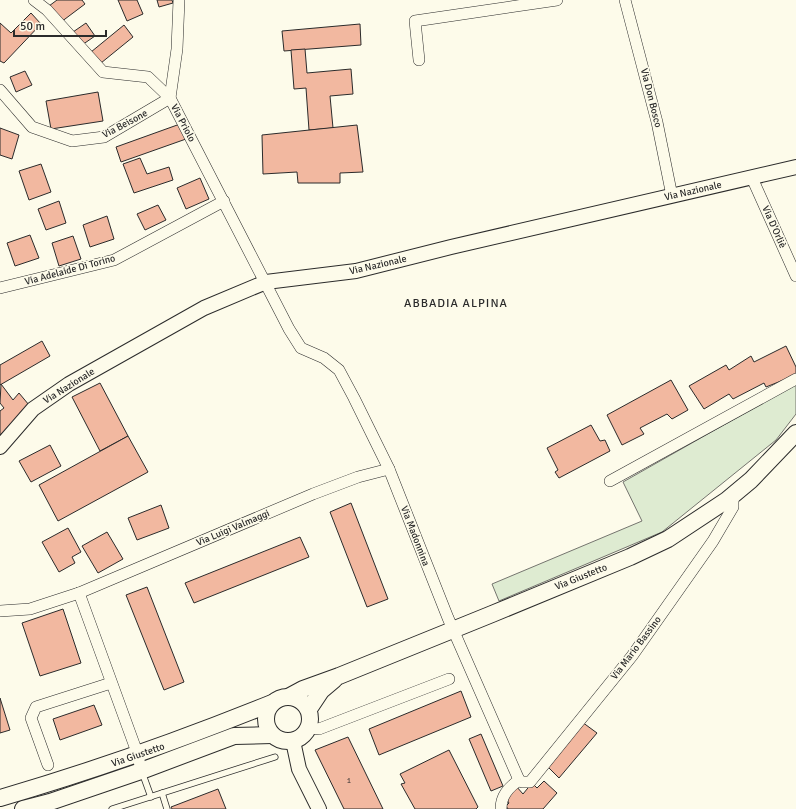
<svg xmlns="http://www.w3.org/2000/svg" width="796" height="809" viewBox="0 0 796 809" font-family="Signika,sans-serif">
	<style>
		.green { fill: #deebd1; stroke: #74746e }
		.building { fill: #f2b8a0; stroke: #2b2b2b }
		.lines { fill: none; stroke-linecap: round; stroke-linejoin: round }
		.service-casing { stroke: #2b2b2b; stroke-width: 7 }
		.minor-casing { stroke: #2b2b2b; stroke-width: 12 }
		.tertiary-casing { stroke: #2b2b2b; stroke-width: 16 }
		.secondary-casing { stroke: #2b2b2b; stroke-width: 18 }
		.service { stroke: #fdfbea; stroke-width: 5.5 }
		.minor { stroke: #fdfbea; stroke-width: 11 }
		.tertiary { stroke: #fdfbea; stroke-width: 14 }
		.secondary { stroke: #fdfbea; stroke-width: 16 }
		.labels { text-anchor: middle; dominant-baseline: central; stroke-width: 3; stroke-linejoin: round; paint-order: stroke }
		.number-label { font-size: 8px; fill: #5d4e48 }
		.street-label { font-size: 10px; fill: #2b2b2b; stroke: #fdfbea }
		.quarter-label { font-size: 12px; letter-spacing: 1px; fill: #2b2b2b; stroke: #fdfbea }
	</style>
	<rect width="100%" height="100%" fill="#fdfbea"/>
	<polygon class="green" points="796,384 796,414 776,440 662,532 499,601 492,584 642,521 623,482"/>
	<g class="building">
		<polygon points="57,0 82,0 85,4 61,22 49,6"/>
		<polygon points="118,0 137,0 143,14 127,21"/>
		<polygon points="157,0 172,0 173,3 159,7"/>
		<polygon points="31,13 41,24 4,63 0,61 0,23 11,33"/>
		<polygon points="86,23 95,36 82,45 73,32"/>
		<polygon points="360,24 361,45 284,51 282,31"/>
		<polygon points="124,25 133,37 101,63 91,52"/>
		<polygon points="305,49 307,73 351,69 353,94 330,96 333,128 309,130 306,88 294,89 291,50"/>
		<polygon points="25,71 32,85 16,92 10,77"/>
		<polygon points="98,92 103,121 51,129 46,101"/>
		<polygon points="180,124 186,139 121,162 116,147"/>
		<polygon points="357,125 363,172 340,173 340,183 298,183 297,172 263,174 262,135"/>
		<polygon points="0,128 19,135 12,159 0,155"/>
		<polygon points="140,158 147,174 169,167 173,180 134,193 123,164"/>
		<polygon points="41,164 51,192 29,200 19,171"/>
		<polygon points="200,178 209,199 186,209 177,188"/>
		<polygon points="59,201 66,223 46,230 38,209"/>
		<polygon points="158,205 166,220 145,230 137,214"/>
		<polygon points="107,216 114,239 90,247 83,225"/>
		<polygon points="30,235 39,258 15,266 7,243"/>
		<polygon points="73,236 81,259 59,266 52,243"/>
		<polygon points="42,341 50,356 0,385 0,365"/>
		<polygon points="786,346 796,367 796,375 766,387 764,383 733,399 729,394 704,409 689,386 726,365 729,370 751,356 754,362"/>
		<polygon points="671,380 688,410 672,419 667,414 640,428 644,434 622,445 607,415"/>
		<polygon points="100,383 128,436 100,451 72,397"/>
		<polygon points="1,384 13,400 19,393 29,405 0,435 0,411 4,408 0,403"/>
		<polygon points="591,425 600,441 605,440 610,451 559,478 555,472 558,470 547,448"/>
		<polygon points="128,436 148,472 58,521 39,485"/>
		<polygon points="50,445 61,466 31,482 19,461"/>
		<polygon points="351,503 388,599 367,607 330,512"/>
		<polygon points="161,505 169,528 137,540 128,518"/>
		<polygon points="68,528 81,552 72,557 75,563 59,572 42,542"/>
		<polygon points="107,532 123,559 98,573 82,546"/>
		<polygon points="300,537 309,557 194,603 185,583"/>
		<polygon points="147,587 184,682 164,690 126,595"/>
		<polygon points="63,609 81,663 40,676 22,623"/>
		<polygon points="461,691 471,717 379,755 369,729"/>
		<polygon points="0,698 10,730 0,733"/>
		<polygon points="94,705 102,725 60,740 53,719"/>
		<polygon points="582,722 597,733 559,778 547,766"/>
		<polygon points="481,734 503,786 491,791 469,739"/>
		<polygon points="348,737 383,809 344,809 315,750"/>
		<polygon points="449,750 478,807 476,809 415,809 401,784 405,783 400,774"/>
		<polygon points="544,781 557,793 543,809 508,809 506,806 509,803 505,797 516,786 523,794 532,783 537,788"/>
		<polygon points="218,789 226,809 172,809 171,807"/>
	</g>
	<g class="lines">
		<defs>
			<g id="service">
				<polyline points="142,772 151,797"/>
				<polyline points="162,793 167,809"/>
				<polyline points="112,809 275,757"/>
			</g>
			<g id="minor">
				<path d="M34,0L47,10L103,72L148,77L170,98L289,329L301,348L324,358L339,370L354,398L389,469L448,618L519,780C508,788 501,796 501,809"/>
				<polyline points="625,0 657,122 672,196"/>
				<polyline points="419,60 415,21 557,0"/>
				<polyline points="0,90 32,127 72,141 104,137 170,98 177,49 179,0"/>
				<polyline points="752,178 796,276"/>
				<polyline points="0,288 114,260 224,201"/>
				<polyline points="610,481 796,379"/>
				<polyline points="79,593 138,755 141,771"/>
				<polyline points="0,611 30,609 79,593 313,494 358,477 389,469"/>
				<polyline points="309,728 319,729 449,679"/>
				<polyline points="48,765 31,718 36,707 111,683"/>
				<polyline points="519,780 522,782 530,782 632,656 713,541 733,507 733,494"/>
			</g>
			<g id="tertiary">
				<polyline points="0,447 33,409 69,384 204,308 266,282 356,271 451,247 796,167"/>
				<polyline points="293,741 299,769 319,809"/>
			</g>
			<g id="secondary">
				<polyline points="290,696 303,689 339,676 492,614 630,557 668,539 727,500 751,480 796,433"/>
				<circle cx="288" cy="719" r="22"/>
				<polyline points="309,709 321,691 334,680"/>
				<path d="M0,798C93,771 183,739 272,703"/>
				<polyline points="23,809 50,802 141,771 234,736 272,735"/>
			</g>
		</defs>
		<use href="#service" class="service-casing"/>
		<use href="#minor" class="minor-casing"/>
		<use href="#tertiary" class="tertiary-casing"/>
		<use href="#secondary" class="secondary-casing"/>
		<use href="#service" class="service"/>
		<use href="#minor" class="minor"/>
		<use href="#tertiary" class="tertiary"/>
		<use href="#secondary" class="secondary"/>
	</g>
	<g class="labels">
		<g class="number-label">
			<text x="349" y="780">1</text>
		</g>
		<g class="street-label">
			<text transform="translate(651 98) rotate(76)">Via Don Bosco</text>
			<text transform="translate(183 123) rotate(62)">Via Priolo</text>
			<text transform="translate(125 124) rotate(-28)">Via Beisone</text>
			<text transform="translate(693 191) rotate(-13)">Via Nazionale</text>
			<text transform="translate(774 227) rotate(66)">Via D'Orliè</text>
			<text transform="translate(378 265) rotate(-13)">Via Nazionale</text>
			<text transform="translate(70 270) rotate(-15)">Via Adelaide Di Torino</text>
			<text transform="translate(69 386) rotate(-32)">Via Nazionale</text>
			<text transform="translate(233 528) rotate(-23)">Via Luigi Valmaggi</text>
			<text transform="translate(415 536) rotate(69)">Via Madonnina</text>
			<text transform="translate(581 577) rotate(-22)">Via Giustetto</text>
			<text transform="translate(636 648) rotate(-53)">Via Mario Bassino</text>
			<text transform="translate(138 755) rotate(-19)">Via Giustetto</text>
		</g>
		<g class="quarter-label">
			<text x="456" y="303">ABBADIA ALPINA</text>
		</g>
	</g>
	<path d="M14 30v6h92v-6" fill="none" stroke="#2b2b2b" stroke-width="2"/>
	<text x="20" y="30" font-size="12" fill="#2b2b2b" stroke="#fdfbea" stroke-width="3" paint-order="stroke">50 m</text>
</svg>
